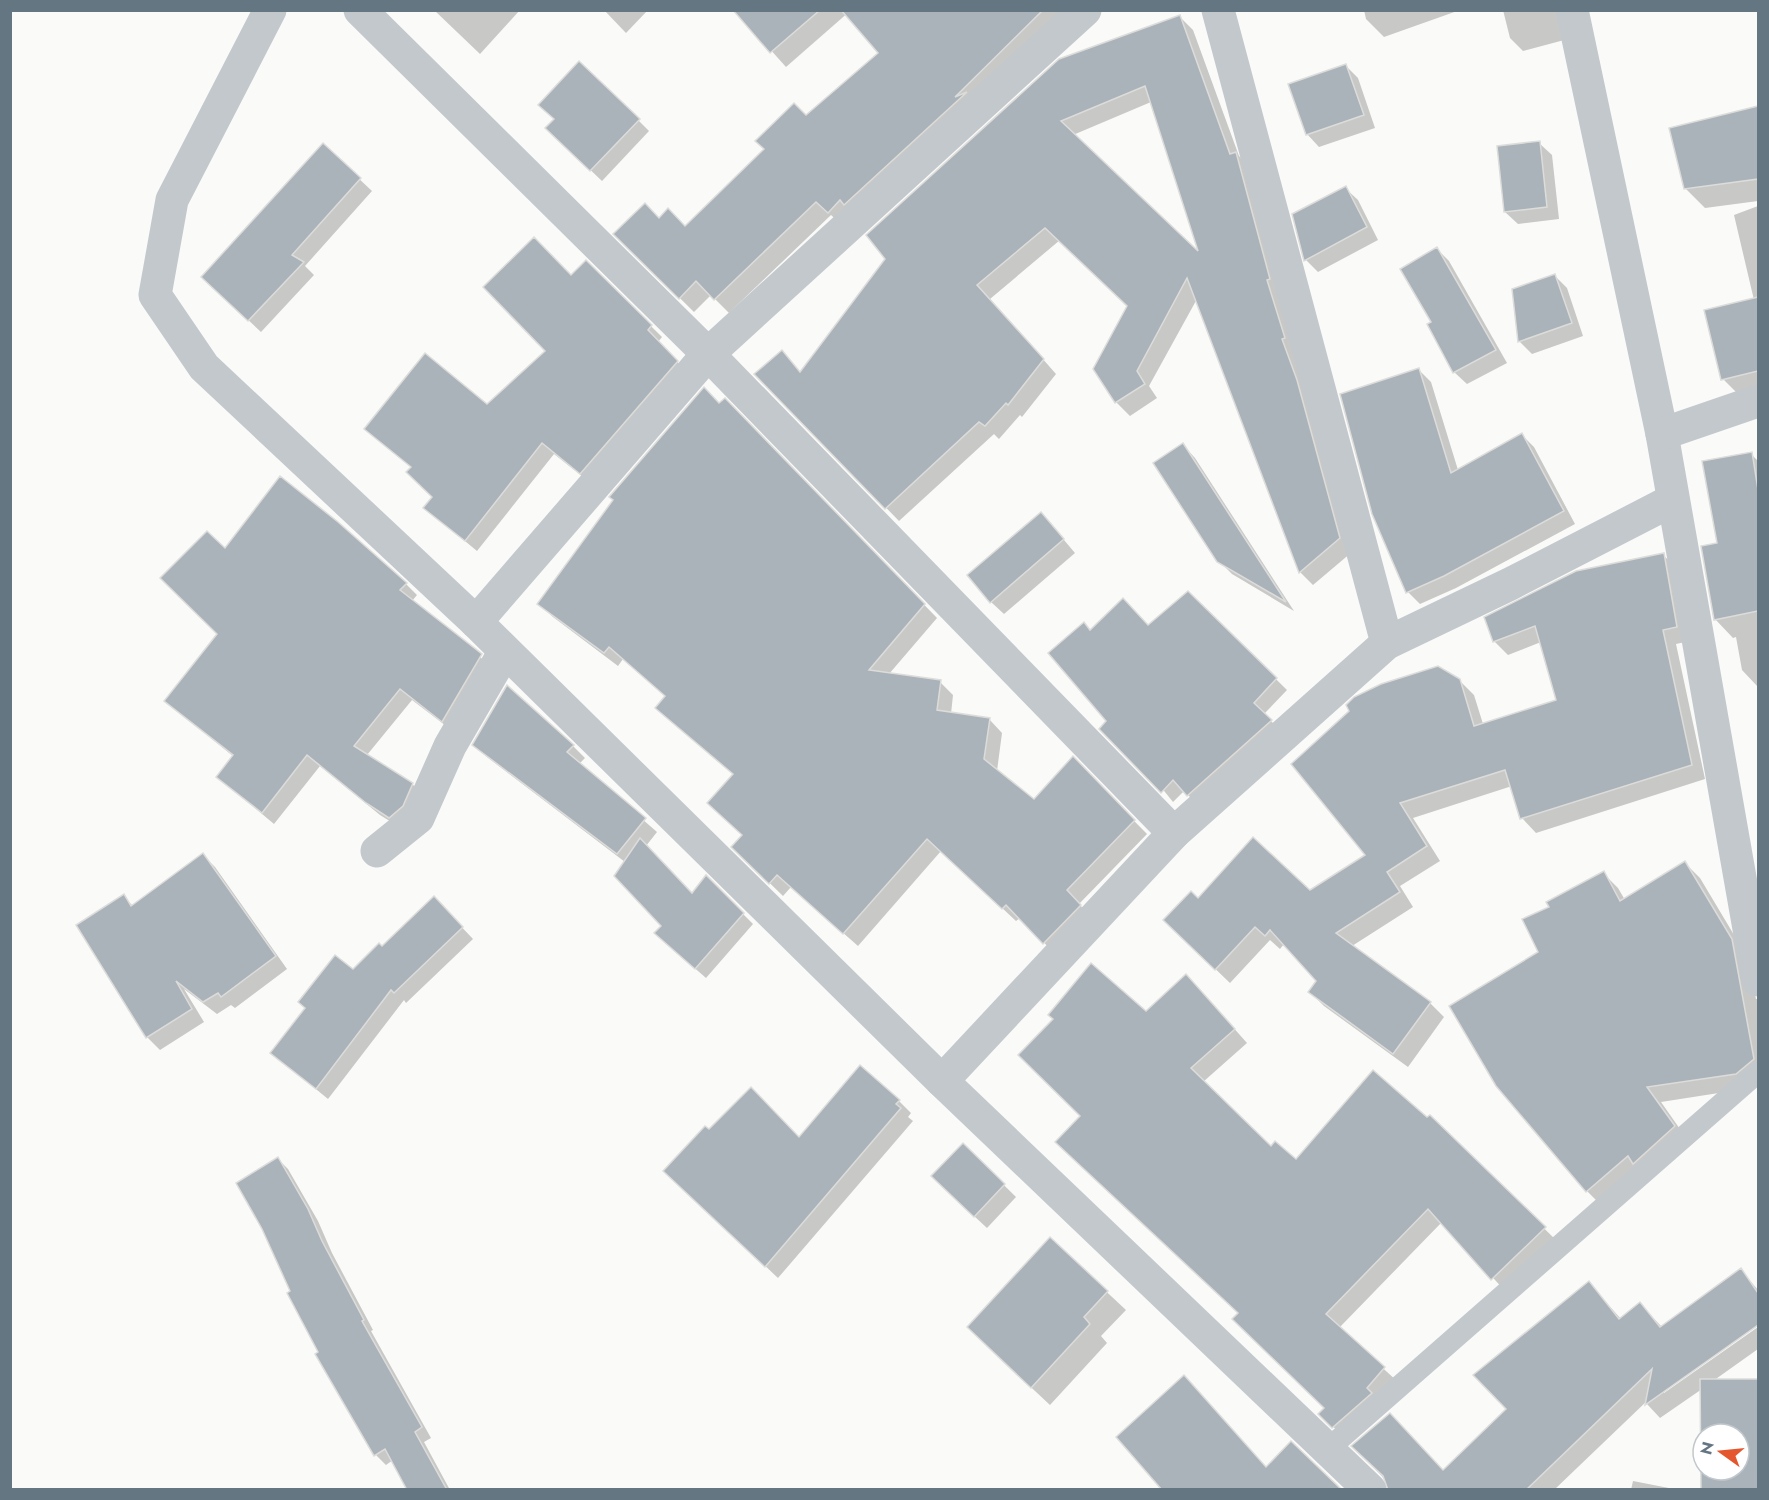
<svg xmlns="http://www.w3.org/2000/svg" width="1769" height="1500" viewBox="0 0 1769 1500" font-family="Jost,sans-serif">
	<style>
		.shadow { fill: #0003; fill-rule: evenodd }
		.building { fill: #aab3b9; stroke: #dcdcda; stroke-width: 1.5; fill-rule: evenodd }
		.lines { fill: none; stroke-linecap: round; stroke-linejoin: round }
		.service { stroke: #c3c8cc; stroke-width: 22 }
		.minor { stroke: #c3c8cc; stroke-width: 33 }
	</style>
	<rect width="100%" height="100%" fill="#fafaf8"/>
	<g class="shadow">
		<polygon points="434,10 520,10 480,54"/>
		<polygon points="604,10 648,10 626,33"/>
		<polygon points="735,10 849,10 850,11 786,67"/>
		<polygon points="921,10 1071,10 843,226 831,215 729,313 711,295 694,312 615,234 659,219 685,228 880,53"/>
		<polygon points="1364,10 1460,10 1384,37 1366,19"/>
		<polygon points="1503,10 1570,10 1568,39 1523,51 1510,38"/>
		<path d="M1180,17L1193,30L1239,156L1250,167L1352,552L1313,585L1300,572L1197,299L1149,386L1157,398L1130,416L1116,402L1094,369L1129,306L1060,240L990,299L1056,374L1022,417L1020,415L999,439L994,434L899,521L756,374L782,352L801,373L887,259ZM1151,102L1201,256L1073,135Z"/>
		<polygon points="1346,66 1358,78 1375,128 1319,147 1307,134"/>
		<polygon points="1758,108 1758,201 1705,208 1685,188 1671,129"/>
		<polygon points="638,120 649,131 602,181 558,139"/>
		<polygon points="1539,143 1552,155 1559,219 1518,224 1505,212"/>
		<polygon points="323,145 372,191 305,266 314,275 261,332 215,289"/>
		<polygon points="1345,188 1358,200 1378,240 1318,272 1306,260"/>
		<polygon points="1758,206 1758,395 1743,399 1723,379 1754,300 1734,215"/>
		<polygon points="1437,249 1449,261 1507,363 1467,384 1454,372 1433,322"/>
		<polygon points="586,262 662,337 658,342 688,373 592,484 554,454 477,551 425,508 434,497 412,468 366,429 487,406 547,351 571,277"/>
		<polygon points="1555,276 1567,288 1583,336 1532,354 1519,341"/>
		<polygon points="1419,370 1431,382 1458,470 1522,435 1534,447 1575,524 1456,588 1420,604 1408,592"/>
		<polygon points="725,400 937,618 889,674 940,682 953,695 951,714 989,719 1002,733 997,771 1034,801 1073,759 1147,834 1079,904 1093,919 1057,956 1020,918 1016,921 941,851 858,946 791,887 783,896 733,847 743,835 734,775 657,708 666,697 623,659 618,666 553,617 539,604"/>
		<polygon points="1183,445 1195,458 1294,611 1232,574 1219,561"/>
		<polygon points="1751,454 1758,461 1758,687 1742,670 1736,637 1733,638 1715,619"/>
		<polygon points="1053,527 1075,553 1004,614 991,602"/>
		<polygon points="225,550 406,584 417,595 412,601 492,667 454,732 412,700 367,755 412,784 424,795 401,828 380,815 320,766 274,824 218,777 234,757 166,701 219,634"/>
		<polygon points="1663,555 1678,569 1690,641 1676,644 1705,779 1536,833 1522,818 1512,786 1413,818 1440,861 1400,886 1413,907 1352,946 1430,1003 1444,1017 1408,1067 1324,1006 1310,992 1318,981 1284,944 1280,949 1270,940 1230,983 1179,934 1199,900 1310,892 1367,855 1459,680 1474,695 1483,724 1558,701 1541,642 1508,655 1494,641"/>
		<polygon points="1188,593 1287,690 1264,714 1282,732 1199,806 1184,791 1173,802 1108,721 1090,631 1148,626"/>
		<polygon points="474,744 573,746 585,758 579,764 657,832 646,846 692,895 707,878 753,924 706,978 666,943 663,926 625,862 487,757"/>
		<polygon points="203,855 215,867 287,969 235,1008 231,1005 217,1014 184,989 204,1022 160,1050 147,1037 78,925 123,896 133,906"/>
		<polygon points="1685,863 1700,878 1746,955 1756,999 1758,999 1758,1082 1751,1088 1661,1102 1689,1142 1602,1206 1587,1191 1540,952 1551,907 1603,873 1618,888 1625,900"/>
		<polygon points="434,898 473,939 406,1003 404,1000 328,1099 272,1053 353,971 382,948"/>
		<polygon points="1199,989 1247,1043 1203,1082 1271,1148 1296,1161 1430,1117 1558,1242 1506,1292 1442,1222 1339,1328 1398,1382 1347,1440 1320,1414 1326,1408 1240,1313 1057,1142 1082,1116 1146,1013"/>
		<polygon points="899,1101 911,1113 908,1117 913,1121 778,1278 677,1183 709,1131 800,1139"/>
		<polygon points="963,1145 1016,1197 987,1228 945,1189"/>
		<polygon points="278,1159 288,1169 318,1221 332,1253 373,1330 371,1331 431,1438 424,1442 450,1490 409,1490 393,1460 386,1465 376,1455 320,1353 292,1292"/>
		<polygon points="1050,1239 1126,1310 1101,1336 1107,1343 1050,1405 987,1346"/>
		<polygon points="1741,1270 1758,1290 1758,1323 1664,1390 1664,1393 1758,1327 1758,1349 1713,1381 1758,1381 1758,1453 1739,1453 1739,1434 1703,1434 1703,1442 1702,1389 1660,1418 1647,1404 1648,1400 1554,1490 1389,1490 1389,1484 1354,1446 1444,1472 1508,1409 1589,1283 1621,1319 1640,1304 1662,1327"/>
		<polygon points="1633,1481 1679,1490 1631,1490"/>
	</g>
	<g class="building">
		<polygon points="733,10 820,10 770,53"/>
		<polygon points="841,10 1043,10 955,97 967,92 844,205 840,200 828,213 816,202 714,300 696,281 679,299 613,234 645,203 659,218 668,208 685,226 764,149 755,141 794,103 806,115 878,53"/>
		<path d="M1180,15L1230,154L1236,152L1270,279L1267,280L1285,338L1282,339L1297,380L1340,538L1299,573L1187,278L1137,371L1145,384L1115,403L1093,369L1127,306L1045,228L977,285L1044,359L1008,405L1006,403L985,426L979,422L885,509L754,374L782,350L800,372L885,259L866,235L1059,59ZM1145,86L1198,251L1061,121Z"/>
		<polygon points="579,61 640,119 590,171 545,128 554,119 538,105"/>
		<polygon points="1346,64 1364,115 1306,135 1288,84"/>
		<polygon points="1758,106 1758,179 1684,189 1669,128"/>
		<polygon points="1540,141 1547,207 1504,212 1497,146"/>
		<polygon points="323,143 361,178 292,255 304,262 248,321 201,277"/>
		<polygon points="1346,186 1367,227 1304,261 1292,214"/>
		<polygon points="534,237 571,275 586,260 652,325 648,330 678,361 580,474 542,443 465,541 423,508 432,497 406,472 411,467 364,429 425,353 487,404 545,351 483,287"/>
		<polygon points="1437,247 1496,350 1453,373 1427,324 1431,322 1400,269"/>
		<polygon points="1555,274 1572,323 1518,342 1512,289"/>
		<polygon points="1758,297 1758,371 1721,380 1704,310"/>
		<polygon points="1419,368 1451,473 1522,433 1564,511 1444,576 1406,593 1372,514 1340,394"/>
		<polygon points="704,387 719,403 725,398 925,604 869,670 941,680 937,710 990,718 984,759 1034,799 1073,756 1135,820 1067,890 1081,905 1043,944 1006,905 1002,909 927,839 843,934 777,875 769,884 731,847 742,835 707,803 733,774 655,708 665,696 609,647 604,653 537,604 613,500 609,497"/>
		<polygon points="1183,443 1286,602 1217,562 1153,463"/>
		<polygon points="1752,452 1758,490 1758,611 1714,620 1701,546 1717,543 1702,461"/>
		<polygon points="280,476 338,522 407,583 400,590 482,654 442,722 400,689 354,746 413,783 403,806 389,818 366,803 307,755 262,813 216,777 233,755 164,701 217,634 160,578 207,531 225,548"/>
		<polygon points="1041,512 1064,539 990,603 967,575"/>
		<polygon points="1664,553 1677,627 1663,630 1692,765 1520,819 1505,770 1400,803 1427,846 1387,872 1400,892 1336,933 1431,1002 1393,1054 1308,992 1316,981 1270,930 1265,936 1255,927 1215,970 1163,920 1191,891 1198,898 1253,837 1310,890 1365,855 1291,764 1349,711 1346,705 1354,697 1381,684 1438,666 1460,679 1474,726 1556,700 1535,626 1493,642 1484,617 1576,571"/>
		<polygon points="1188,591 1277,678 1254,703 1272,720 1187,796 1173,780 1161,793 1099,729 1106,721 1048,653 1084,622 1090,630 1123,598 1148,625"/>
		<polygon points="507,685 574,745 567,752 646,818 617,854 472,745"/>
		<polygon points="640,838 692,893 706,875 744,913 695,969 654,933 661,926 614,876"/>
		<polygon points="203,853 276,956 221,997 218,993 203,1002 176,981 192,1009 146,1038 76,925 124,894 131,906"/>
		<polygon points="1685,861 1732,939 1754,1059 1736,1074 1647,1087 1675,1126 1633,1164 1628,1156 1586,1192 1496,1086 1449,1006 1538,952 1522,919 1549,907 1546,902 1604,871 1620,901"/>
		<polygon points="434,896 463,927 394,993 391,990 316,1089 270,1053 305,1008 298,1002 335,955 353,969 379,943 382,946"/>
		<polygon points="1091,963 1146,1011 1186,974 1235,1029 1191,1068 1271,1146 1275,1141 1296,1159 1373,1070 1427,1117 1430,1115 1546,1227 1491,1280 1428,1209 1326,1314 1385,1367 1367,1388 1372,1393 1332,1428 1318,1414 1324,1408 1232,1319 1238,1313 1055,1142 1080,1116 1018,1055 1053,1019 1048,1015"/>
		<polygon points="860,1065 900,1100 896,1104 901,1108 765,1267 663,1171 705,1126 709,1129 751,1087 799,1137"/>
		<polygon points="963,1143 1005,1184 974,1217 931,1176"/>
		<polygon points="278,1157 308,1209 322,1241 364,1320 362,1321 422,1427 415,1432 447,1490 407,1490 385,1449 374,1456 315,1354 318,1352 287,1293 290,1291 262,1229 236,1183"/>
		<polygon points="1050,1237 1108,1291 1084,1317 1090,1324 1031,1388 967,1327"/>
		<polygon points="1741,1268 1758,1293 1758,1325 1645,1405 1652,1369 1526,1490 1388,1490 1383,1476 1351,1446 1390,1413 1443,1470 1506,1409 1473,1375 1589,1281 1619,1319 1640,1302 1660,1327"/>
		<polygon points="1184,1375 1266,1467 1291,1441 1342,1490 1162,1490 1116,1437"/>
		<path d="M1700,1379H1758V1490H1701ZM1703,1434H1739V1470H1703Z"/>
	</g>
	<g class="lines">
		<polyline class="service" points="1328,1449 1758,1072"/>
		<g class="minor">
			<polyline points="270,10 172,200 155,295 204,367 476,622 942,1081 1370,1490"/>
			<polyline points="360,10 708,354 1174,833"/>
			<polyline points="1218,10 1387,643"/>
			<polyline points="1572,10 1662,434 1758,980"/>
			<polyline points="1662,434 1758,401"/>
			<polyline points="476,622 708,354 1085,10"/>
			<polyline points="377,851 418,818 450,746 505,651"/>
			<polyline points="942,1081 1174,833 1387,643 1510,584 1673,500"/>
		</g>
	</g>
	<rect width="1769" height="1500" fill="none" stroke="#657683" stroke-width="24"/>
	<g transform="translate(1721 1452) rotate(285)"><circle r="28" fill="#ffffff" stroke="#c1c8cd" stroke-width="1.5"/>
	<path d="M0-4.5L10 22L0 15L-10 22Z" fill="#e4572e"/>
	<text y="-9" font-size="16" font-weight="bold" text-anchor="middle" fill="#657683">N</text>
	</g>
</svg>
